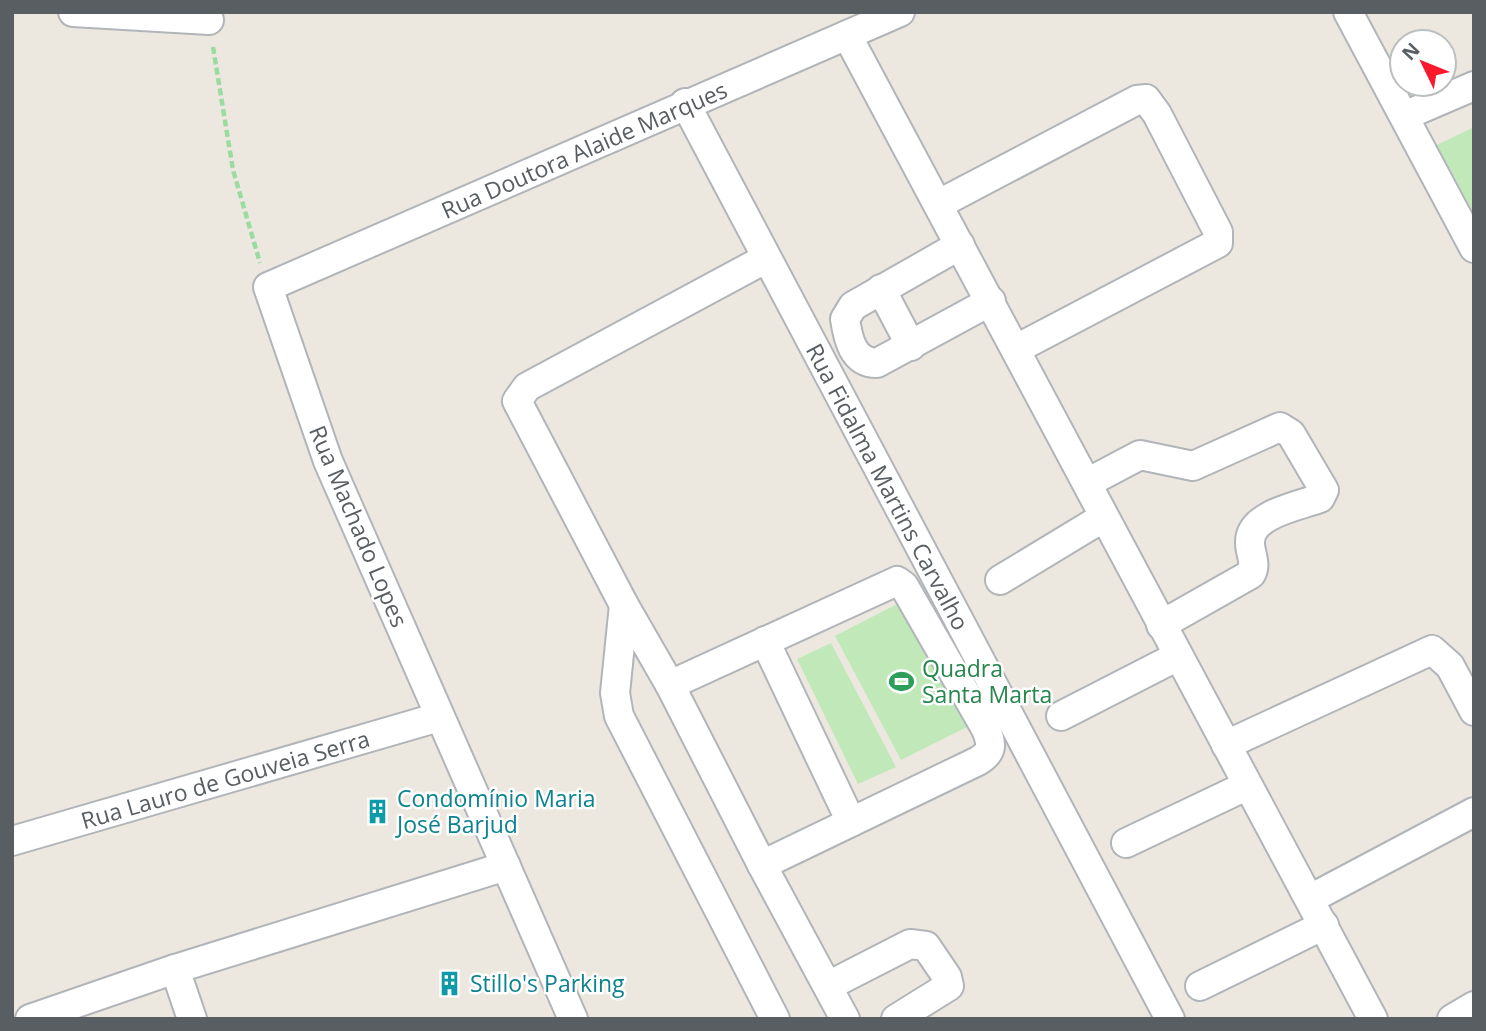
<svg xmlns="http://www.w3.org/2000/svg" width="1486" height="1031" viewBox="0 0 1486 1031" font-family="'Open Sans',sans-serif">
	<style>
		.green { fill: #c0e8b9 }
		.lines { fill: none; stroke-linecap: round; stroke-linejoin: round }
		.street-casing { stroke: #b1b5b9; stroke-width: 32 }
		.path { stroke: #9adba1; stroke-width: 4.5; stroke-dasharray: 7 3.5; stroke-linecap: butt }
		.street { stroke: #fff; stroke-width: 28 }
		.labels { text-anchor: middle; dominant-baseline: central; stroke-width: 5; stroke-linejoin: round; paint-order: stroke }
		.street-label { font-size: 23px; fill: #585e62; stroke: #fff }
		.leisure-label { font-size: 23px; fill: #27864d; stroke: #fff; text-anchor: start }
		.culture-label { font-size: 23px; fill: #0d838f; stroke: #fff; text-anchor: start }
	</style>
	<rect width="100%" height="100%" fill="#ede8df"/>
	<g class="green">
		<polygon points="1474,127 1474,214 1437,145"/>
		<polygon points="903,601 969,726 901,760 835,636"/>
		<polygon points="831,643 896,767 858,784 797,659"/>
	</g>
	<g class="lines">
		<defs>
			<g id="street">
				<polyline points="73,12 209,20"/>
				<polyline points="1348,12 1474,248"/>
				<polyline points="847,35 1373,1019"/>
				<path id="s1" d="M685,103L1170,1019"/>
				<polyline points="1404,116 1474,86"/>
				<polyline points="939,204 1137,100 1146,99 1157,114 1218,232 1218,243 1016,349"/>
				<path d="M960,245L853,306L845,319C848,339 853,363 877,363L991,301"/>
				<polyline points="765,259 527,387 517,401 624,605 670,685 762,865 845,1019"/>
				<polyline points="881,289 911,346"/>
				<path d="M1087,483L1140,455L1193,466L1280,427L1291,434L1324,490L1320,498C1299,506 1249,514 1250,543C1250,554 1257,564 1251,574L1161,625"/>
				<polyline points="1000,580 1104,517"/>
				<polyline points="624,605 615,693 619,716 775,1019"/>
				<polyline points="765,641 851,822"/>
				<path d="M670,685L897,581L904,586L986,729C992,744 993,752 978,761L762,865"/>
				<polyline points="1061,716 1178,656"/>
				<polyline points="1226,745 1432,650 1450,666 1474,711"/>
				<path id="s2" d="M12,841L439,717"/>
				<polyline points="1126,843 1246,786"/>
				<polyline points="1310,899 1474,812"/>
				<polyline points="175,969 192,1019"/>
				<polyline points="828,986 910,944 926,946 947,977 949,986 896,1019"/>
				<polyline points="1200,986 1324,925"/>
				<polyline points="30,1019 175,969 506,866"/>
				<path id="s3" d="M573,1019L328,461L268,287L900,12"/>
				<polyline points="1452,1019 1474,1006"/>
			</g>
		</defs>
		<use href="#street" class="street-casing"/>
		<polyline class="path" points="213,47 233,170 260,263"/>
		<use href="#street" class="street"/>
	</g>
	<defs>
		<symbol id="stadium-bare" viewBox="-9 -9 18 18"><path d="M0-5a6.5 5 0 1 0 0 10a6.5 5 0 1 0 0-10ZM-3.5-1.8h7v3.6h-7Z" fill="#2e9e5b" stroke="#fff" stroke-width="2.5" paint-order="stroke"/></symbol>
		<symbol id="building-bare" viewBox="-9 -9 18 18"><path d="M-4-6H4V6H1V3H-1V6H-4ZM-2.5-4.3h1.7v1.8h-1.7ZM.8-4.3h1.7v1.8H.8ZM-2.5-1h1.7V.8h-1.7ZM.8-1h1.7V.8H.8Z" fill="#0f9aa8" stroke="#fff" stroke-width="2.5" paint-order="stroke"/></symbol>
	</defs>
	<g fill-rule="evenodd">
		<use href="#stadium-bare" x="884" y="664" width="35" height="35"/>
		<use href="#building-bare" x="360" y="794" width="35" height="35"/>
		<use href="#building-bare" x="432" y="966" width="35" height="35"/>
	</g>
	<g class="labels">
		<g class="street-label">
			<text stroke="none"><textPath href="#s3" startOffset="1138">Rua Doutora Alaide Marques</textPath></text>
			<text stroke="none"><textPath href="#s1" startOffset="434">Rua Fidalma Martins Carvalho</textPath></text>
			<text transform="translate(359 526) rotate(67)">Rua Machado Lopes</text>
			<text stroke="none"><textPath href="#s2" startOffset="222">Rua Lauro de Gouveia Serra</textPath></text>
		</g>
		<g class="leisure-label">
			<text x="922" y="668">Quadra<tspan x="922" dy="26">Santa Marta</tspan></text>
		</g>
		<g class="culture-label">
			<text x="397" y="798">Condomínio Maria<tspan x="397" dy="26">José Barjud</tspan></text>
			<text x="470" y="983">Stillo's Parking</text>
		</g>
	</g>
	<rect width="1486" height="1031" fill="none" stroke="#585e62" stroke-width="28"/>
	<g transform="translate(1423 63) rotate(313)"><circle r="33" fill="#ffffff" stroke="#bcbfc0" stroke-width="2"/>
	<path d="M0-5L12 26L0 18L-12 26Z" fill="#f9192d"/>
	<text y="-10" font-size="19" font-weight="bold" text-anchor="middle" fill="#585e62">N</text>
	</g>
</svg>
